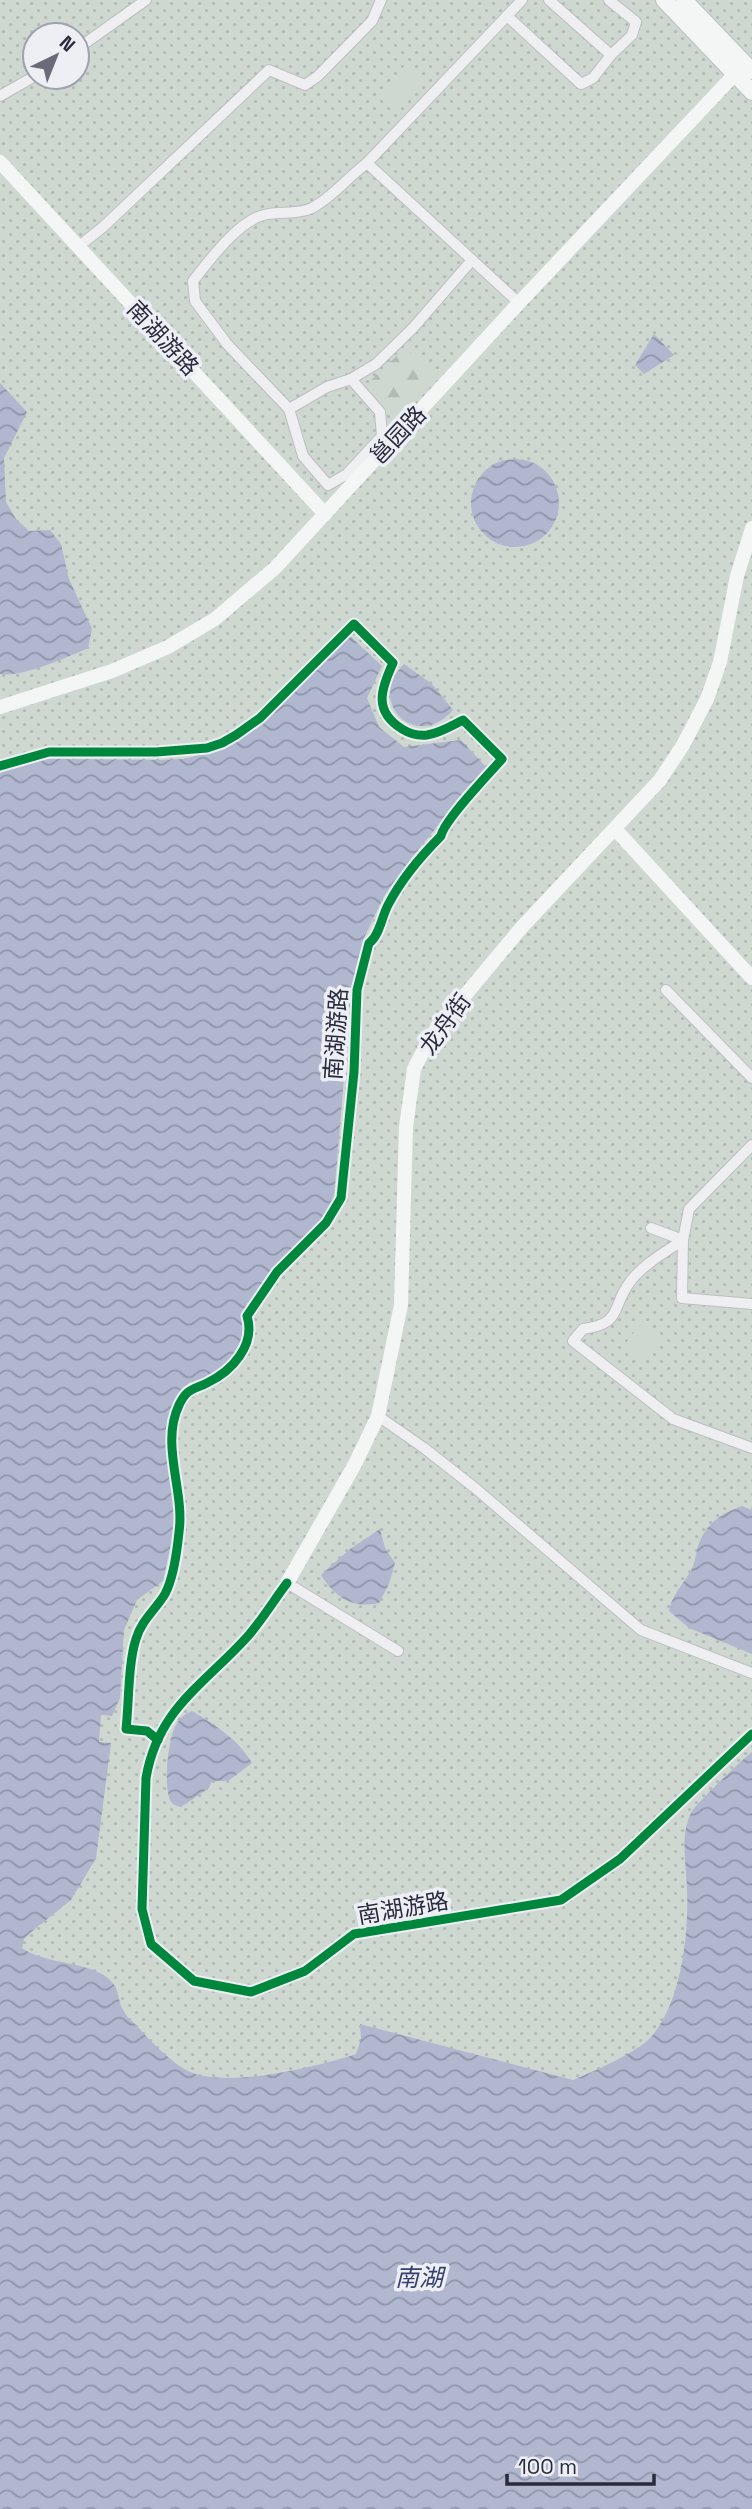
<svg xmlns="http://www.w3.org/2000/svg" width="752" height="2509" viewBox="0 0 752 2509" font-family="'Space Grotesk','Noto Sans SC',sans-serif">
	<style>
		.grass { fill: url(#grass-dots); fill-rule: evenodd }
		.forest { fill: url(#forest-firs) }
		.pitch { fill: #ced8d1 }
		.water { fill: url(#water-waves) }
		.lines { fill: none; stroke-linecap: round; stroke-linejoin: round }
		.street-casing { stroke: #bdbec2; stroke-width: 12 }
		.primary-casing { stroke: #bdbec3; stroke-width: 18 }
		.street { stroke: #efeff2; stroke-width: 10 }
		.secondary { stroke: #f4f5f5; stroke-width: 14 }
		.primary { stroke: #f4f5f5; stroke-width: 16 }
		.cycleway-casing { stroke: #eeeff5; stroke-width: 13 }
		.cycleway { stroke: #00873e; stroke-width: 9 }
		.labels { text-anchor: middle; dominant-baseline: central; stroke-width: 7; stroke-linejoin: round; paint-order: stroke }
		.street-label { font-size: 23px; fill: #292b3d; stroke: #eeeff5 }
		.water-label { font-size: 24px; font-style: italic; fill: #35416e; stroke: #eeeff5 }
	</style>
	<defs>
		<pattern id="grass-dots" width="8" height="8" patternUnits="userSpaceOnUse" patternTransform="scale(1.75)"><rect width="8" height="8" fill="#ced8d1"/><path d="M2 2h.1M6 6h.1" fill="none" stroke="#b1bab4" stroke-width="1.8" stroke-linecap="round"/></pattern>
		<pattern id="forest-firs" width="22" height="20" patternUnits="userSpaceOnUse" patternTransform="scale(1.75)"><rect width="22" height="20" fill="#ced8d1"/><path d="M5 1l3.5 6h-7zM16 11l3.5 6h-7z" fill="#b1bab4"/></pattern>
		<pattern id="water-waves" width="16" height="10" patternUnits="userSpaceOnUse" patternTransform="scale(1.75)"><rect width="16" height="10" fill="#b0b7cf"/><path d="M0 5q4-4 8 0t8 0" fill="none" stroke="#8f95a9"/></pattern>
	</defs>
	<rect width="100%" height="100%" fill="#e0e1e5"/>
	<path class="grass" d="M0,0H752V2509H0ZM35,35H77V77H35Z"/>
	<polygon class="forest" points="405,348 439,377 395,424 389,407 368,383"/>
	<g class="pitch">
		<polygon points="406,64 425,81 397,112 378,95"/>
		<polygon points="642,1322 662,1338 645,1360 625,1344"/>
	</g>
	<g class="water">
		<polygon points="654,334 674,355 644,374 635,365"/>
		<path d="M0,383L27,412L4,458L6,502L16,519L29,531L50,530L61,544L69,579L92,629L88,648C68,657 21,678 0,674Z"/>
		<circle cx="515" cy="503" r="44"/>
		<path d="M348,634L382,666L367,698L379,727L404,747L461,740L486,767L413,856L384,896L364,938L356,967L350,1008L334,1196L323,1219C294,1251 263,1277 242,1316L246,1330L235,1355L208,1378L190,1382L172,1404L167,1438L176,1513L170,1548L163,1581L137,1600L124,1630L120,1698L112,1716L101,1715L99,1742L111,1743L96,1858L71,1900L30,1933L24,1939L22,1948C46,1965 92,1961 111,1981C120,1990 117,2000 123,2010C126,2016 132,2021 137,2026C150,2041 167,2058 184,2069C220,2091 317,2067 356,2054L361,2039L360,2024L573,2080C592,2072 639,2052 652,2036C682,2000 689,1933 687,1887C686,1864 680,1834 691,1813C696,1803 742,1760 752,1752V2509H0V773L30,761L47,759L161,760L183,759L216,751L232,743L262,721Z"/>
		<path d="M404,664L432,684L453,710C417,752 365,703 404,664Z"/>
		<path d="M742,1506L752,1510V1654L689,1628L669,1611C672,1595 682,1586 690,1572C695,1564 696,1554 698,1546C705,1524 722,1513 742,1506Z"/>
		<path d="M380,1529L385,1548L395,1563L389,1584L379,1603C352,1609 335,1597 321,1575L350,1549Z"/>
		<path d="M192,1711C214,1724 240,1741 252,1763L228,1781H212L209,1788L181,1807C175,1806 170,1803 169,1797C164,1781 168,1740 176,1725C180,1717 185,1714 192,1711Z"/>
	</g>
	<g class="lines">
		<defs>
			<g id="street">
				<polyline points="549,0 611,55"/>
				<polyline points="507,16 581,84 593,78 611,55 632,35 636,22 609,0"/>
				<polyline points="77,49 146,0"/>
				<polyline points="0,96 35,76"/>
				<path d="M367,163C348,177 333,197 312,208C297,215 280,211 264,215C238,221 209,261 193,281L195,301L227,344L289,409L327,387L351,379L376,364L413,328L472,260"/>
				<polyline points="78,247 103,227 269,70 305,85 318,76 372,21 381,0"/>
				<polyline points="519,303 367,163 522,0"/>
				<polyline points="289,409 303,456 328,485 347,474 382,436 380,412 351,379"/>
				<polyline points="666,990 752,1078"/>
				<polyline points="752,1145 689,1209 683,1240 682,1298 752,1304"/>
				<polyline points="651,1228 683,1240"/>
				<path d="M683,1240C666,1252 643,1264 630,1282C611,1307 623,1324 583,1329L573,1341L673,1419L752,1448"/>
				<polyline points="378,1416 424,1448 475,1488 641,1630 752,1673"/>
				<polyline points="287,1583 398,1651"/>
			</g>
			<g id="primary">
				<polyline points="664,0 752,92"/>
				<polyline points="684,0 752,71"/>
			</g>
		</defs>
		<use href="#street" class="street-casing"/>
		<use href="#primary" class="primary-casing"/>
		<use href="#street" class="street"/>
		<g class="secondary">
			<polyline points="0,162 325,514"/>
			<polyline points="0,707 112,671 168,647 215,619 275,568 519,303 735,74"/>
			<polyline points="615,829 752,978"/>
			<polyline points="287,1583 355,1464 378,1416 401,1305 406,1127 414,1069 431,1036 522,927 660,780 683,745 707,699 720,662 737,576 752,528"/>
		</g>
		<use href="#primary" class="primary"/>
		<defs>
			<g id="cycleway">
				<path d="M0,766L49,752H156L207,748L222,743L236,735L260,718L354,624L393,663C381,689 373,711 402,729C410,734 417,736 427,735C440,733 451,726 463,720L502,759C489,774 444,820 441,836C420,857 402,878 388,905C382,916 379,937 369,943L357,990L354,1072L341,1198L326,1223L277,1272L247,1316C256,1345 232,1371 207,1383C193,1390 187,1388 179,1405C160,1445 185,1491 179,1532C177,1552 174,1577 165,1594C156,1609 141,1621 136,1639C128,1663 129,1704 126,1729L147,1731L158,1740"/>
				<path d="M287,1583C274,1600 262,1620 248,1636C205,1684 158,1708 146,1778L142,1909L151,1944L194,1981L251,1992L305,1971L354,1934L561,1900L620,1859L752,1734"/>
			</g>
		</defs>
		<use href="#cycleway" class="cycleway-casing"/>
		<use href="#cycleway" class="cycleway"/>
	</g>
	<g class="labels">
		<g class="street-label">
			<text transform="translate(163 338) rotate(47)">南湖游路</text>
			<text transform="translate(398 435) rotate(-47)">邕园路</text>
			<text transform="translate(445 1024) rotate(-54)">龙舟街</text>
			<text transform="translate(336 1034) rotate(-86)">南湖游路</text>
			<text transform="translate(403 1908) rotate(-10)">南湖游路</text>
		</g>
		<g class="water-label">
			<text x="419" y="2277">南湖</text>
		</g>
	</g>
	<g transform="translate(56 56) rotate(43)"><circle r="33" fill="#eeeff5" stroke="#9fa1ab" stroke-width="2"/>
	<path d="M0-5L12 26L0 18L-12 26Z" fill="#696b78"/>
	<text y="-10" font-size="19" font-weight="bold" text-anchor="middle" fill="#292b3d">N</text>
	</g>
	<path d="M507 2474v10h147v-10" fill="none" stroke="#292b3d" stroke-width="3.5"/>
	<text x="518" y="2474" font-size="21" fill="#292b3d" stroke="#eeeff5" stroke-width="5" paint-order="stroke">100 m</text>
</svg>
